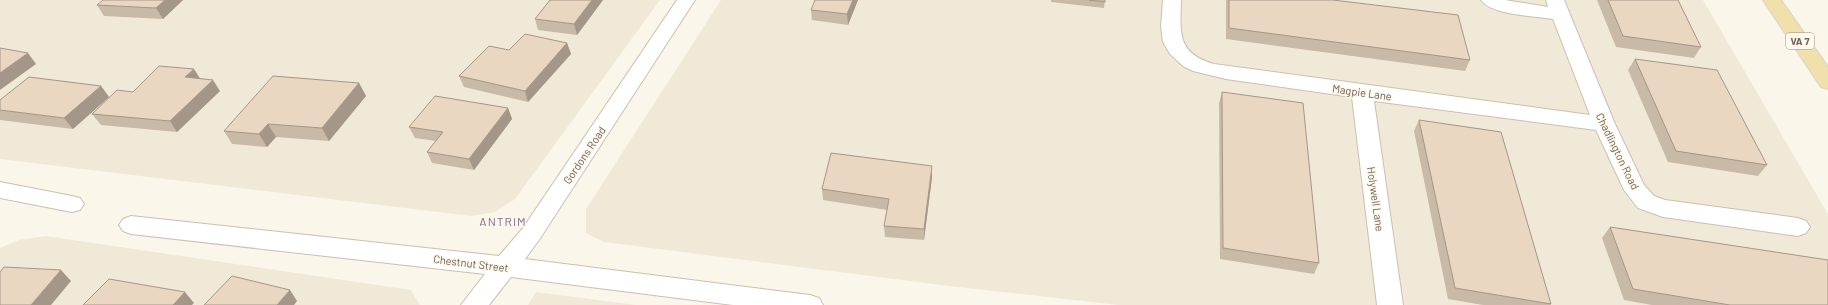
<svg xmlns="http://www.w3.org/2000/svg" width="1828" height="305" viewBox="0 0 1828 305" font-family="Barlow,sans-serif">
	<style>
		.residential { fill: #f1e9d8 }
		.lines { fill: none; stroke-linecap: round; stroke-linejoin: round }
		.minor-casing { stroke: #cbbfb0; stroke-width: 2 }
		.primary-casing { stroke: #d7d2ce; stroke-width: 2 }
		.minor { fill: #fff; fill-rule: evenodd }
		.primary { fill: #f0e0aa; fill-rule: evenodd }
		.wall { fill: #c9b9a7 }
		.shaded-wall { fill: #a49688 }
		.building { fill: #ead7c2; stroke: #a49688 }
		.labels { text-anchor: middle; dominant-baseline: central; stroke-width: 3; stroke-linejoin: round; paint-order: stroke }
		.shield { fill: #fdf9ef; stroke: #9b8e80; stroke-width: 1 }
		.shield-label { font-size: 10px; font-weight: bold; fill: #716050 }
		.street-label { font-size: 11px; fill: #716050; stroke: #fdf9ef }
		.neighbourhood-label { font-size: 12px; letter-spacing: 1px; fill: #86678d; stroke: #fdf9ef }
	</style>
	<rect width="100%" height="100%" fill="#faf6e9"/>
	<g class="residential">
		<polygon points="0,0 660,0 515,199 495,212 471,216 0,159"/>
		<polygon points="721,0 1703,0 1828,214 1828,305 1118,305 957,287 604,242 586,233 586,209"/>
		<polygon points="46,236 411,290 420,305 0,305 0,248 19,240"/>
		<polygon points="536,292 636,305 528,305"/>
	</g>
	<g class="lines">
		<defs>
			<g id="minor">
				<polygon points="677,0 695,0 539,240 525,259 810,295 819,298 823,305 733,305 511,277 489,305 461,305 485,274 131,234 123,231 119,225 123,219 131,216 499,256 523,228"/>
				<path d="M1163,0H1181C1180,34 1177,53 1214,64L1590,115L1553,19C1535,16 1491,15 1481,0H1505L1548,7L1546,0H1564L1615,124L1644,185L1654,196L1665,200L1798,218L1806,221L1810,227L1806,233L1798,236L1663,217L1638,208L1624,190L1596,130L1374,101L1403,305H1377L1352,97L1226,79L1193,71L1183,66L1170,54L1163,42L1161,27Z"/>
				<polygon points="0,182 72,196 80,198 84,204 80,210 72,212 0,198"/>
			</g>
			<polygon id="primary" points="1763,0 1781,0 1828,67 1828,89 1821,87"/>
		</defs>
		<use href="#minor" class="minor-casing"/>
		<use href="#primary" class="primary-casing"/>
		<use href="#minor" class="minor"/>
		<use href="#primary" class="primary"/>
	</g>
	<g class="wall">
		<polygon points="183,0 163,19 104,16 97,5"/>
		<polygon points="603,0 577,35 538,30 535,19"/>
		<polygon points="858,0 848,25 812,20 811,10"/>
		<polygon points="1051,0 1105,0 1104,8 1051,2"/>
		<polygon points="1226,0 1333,0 1470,60 1465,71 1226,39"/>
		<polygon points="1597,0 1678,0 1701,47 1694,58 1616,47"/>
		<polygon points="567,43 571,54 528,102 464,87 459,76 509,50"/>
		<polygon points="1635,59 1767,165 1758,176 1668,162 1628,70"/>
		<polygon points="200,79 220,91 177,132 101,125 92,114 133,92"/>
		<polygon points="359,83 366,96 329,141 276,137 267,147 232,144 224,131"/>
		<polygon points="101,86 109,97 73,129 0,120 0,100"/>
		<polygon points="1222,92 1319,263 1314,274 1220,259 1219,103"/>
		<polygon points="508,108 512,119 474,170 432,163 427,152 436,141 415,138 409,127"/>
		<polygon points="1419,120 1551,304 1550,305 1483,305 1448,299 1414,131"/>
		<polygon points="932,177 924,240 885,237 884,226 887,210 823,200 822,189"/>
		<polygon points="1610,227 1828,305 1652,305 1624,300 1602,238"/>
	</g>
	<g class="shaded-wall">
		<polygon points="165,0 183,0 163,19 156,8"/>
		<polygon points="592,0 603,0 577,35 574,24"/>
		<polygon points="853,0 858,0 848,25 847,14"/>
		<polygon points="567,43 571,54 528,102 525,91"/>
		<polygon points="28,53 36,64 0,90 0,73"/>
		<polygon points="194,69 201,80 185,77"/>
		<polygon points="213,80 220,91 177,132 170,121"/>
		<polygon points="359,83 366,96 329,141 322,128"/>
		<polygon points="101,86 109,97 73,129 64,118"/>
		<polygon points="508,108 512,119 474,170 469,159"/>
		<polygon points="268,124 276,137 267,147 259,134"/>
		<polygon points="932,166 932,177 924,240 924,229"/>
		<polygon points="61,270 71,281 51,305 31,305"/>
		<polygon points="290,290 297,301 294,305 277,305"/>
		<polygon points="185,292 194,303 192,305 173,305"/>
	</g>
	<g class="building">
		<polygon points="103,0 165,0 156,8 97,5"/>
		<polygon points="550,0 592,0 574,24 535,19"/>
		<polygon points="815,0 853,0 847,14 811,10"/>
		<polygon points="1089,0 1105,0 1105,2"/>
		<polygon points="1229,0 1333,0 1458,15 1470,60 1229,28"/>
		<polygon points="1608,0 1678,0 1701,47 1623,36"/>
		<polygon points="525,34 567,43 525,91 459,76 489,46 509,50"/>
		<polygon points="0,48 28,53 0,73"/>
		<polygon points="1635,59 1717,70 1767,165 1676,151"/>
		<polygon points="159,66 194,69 185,77 213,80 170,121 92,114 117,90 133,92"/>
		<polygon points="273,76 359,83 322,128 268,124 259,134 224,131"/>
		<polygon points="29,77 101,86 64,118 0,110 0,100"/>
		<polygon points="1222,92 1303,103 1319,263 1223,248"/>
		<polygon points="435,96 508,108 469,159 427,152 443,132 409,127"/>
		<polygon points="1419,120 1501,132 1551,304 1455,288"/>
		<polygon points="831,153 932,166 924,229 884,226 889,199 822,189"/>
		<polygon points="1610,227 1828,260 1828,305 1730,305 1633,289"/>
		<polygon points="4,267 61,270 31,305 0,305 0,272"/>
		<polygon points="232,276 290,290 277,305 204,305"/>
		<polygon points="109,279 185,292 173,305 83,305"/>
	</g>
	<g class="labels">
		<rect class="shield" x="1786" y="33" width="28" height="16" rx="3"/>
		<g class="shield-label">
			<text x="1800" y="41">VA 7</text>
		</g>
		<g class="street-label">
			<text transform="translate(1362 92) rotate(8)">Magpie Lane</text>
			<text transform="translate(1618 151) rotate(64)">Chadlington Road</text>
			<text transform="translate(584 155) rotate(-56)">Gordons Road</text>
			<text transform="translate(1376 199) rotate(82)">Holywell Lane</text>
			<text transform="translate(471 263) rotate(7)">Chestnut Street</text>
		</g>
		<g class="neighbourhood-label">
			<text x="503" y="221">ANTRIM</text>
		</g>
	</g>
</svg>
